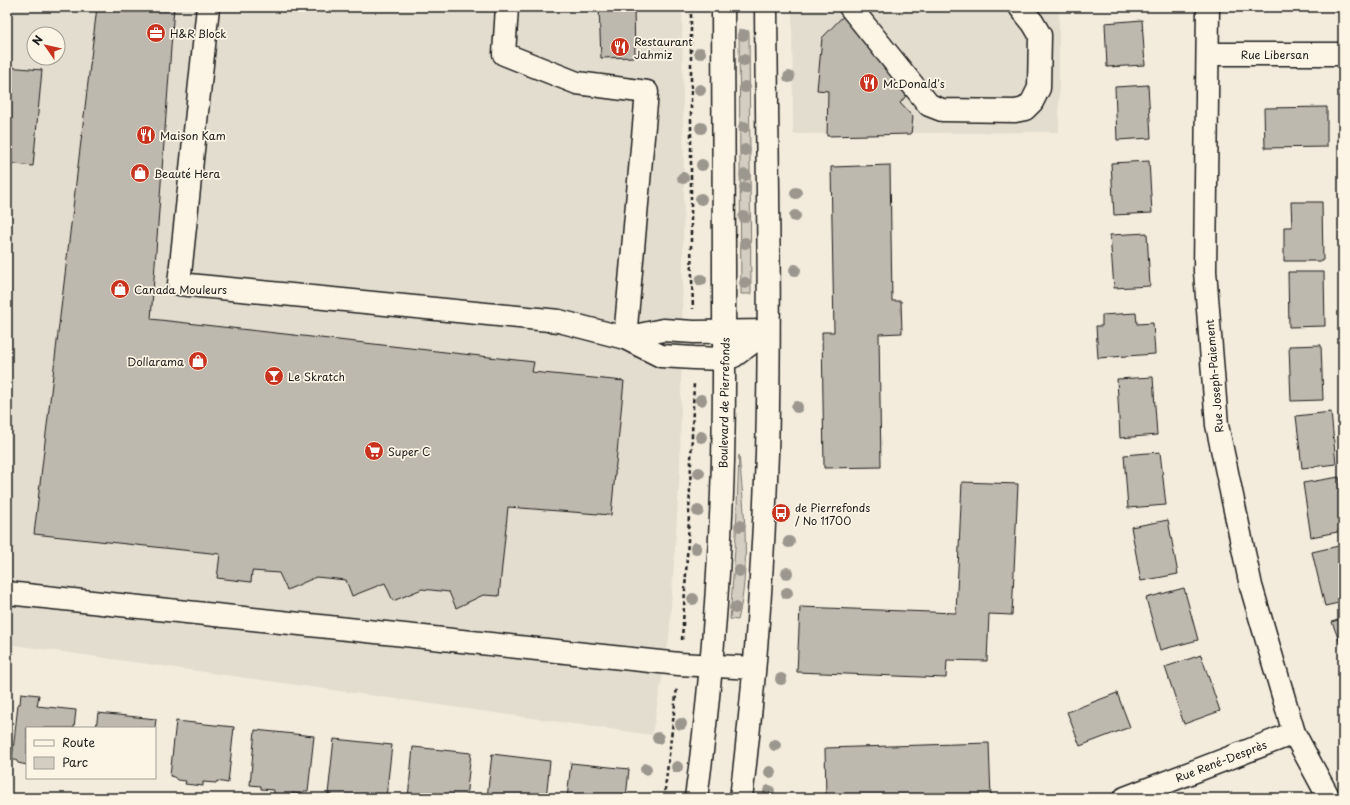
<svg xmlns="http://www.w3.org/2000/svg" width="1350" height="805" viewBox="0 0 1350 805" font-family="'Playpen Sans',sans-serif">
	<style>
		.built { fill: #e3ddcf; fill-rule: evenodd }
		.green { fill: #d3cec1; stroke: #78756e }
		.building { fill: #beb9ae; stroke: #1c1c1c }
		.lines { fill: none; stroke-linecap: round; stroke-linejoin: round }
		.minor-casing { stroke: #1c1c1c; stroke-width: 25 }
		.major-casing { stroke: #1c1c1c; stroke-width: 25 }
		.path { stroke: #1c1c1c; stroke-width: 2.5; stroke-dasharray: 4 3; stroke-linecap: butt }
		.minor { stroke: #fcf5e5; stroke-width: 22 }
		.major { stroke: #fcf5e5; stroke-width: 22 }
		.tree { fill: #9b978e }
		.labels { text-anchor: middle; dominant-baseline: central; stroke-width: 3.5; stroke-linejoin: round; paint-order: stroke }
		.poi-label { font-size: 11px; fill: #1c1c1c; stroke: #fcf5e5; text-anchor: start }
		.street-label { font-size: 11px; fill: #1c1c1c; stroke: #fcf5e5 }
	</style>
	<rect width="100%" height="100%" fill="#f3ecdd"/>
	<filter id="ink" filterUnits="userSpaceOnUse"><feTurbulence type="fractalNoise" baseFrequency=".025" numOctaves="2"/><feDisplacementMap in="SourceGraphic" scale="8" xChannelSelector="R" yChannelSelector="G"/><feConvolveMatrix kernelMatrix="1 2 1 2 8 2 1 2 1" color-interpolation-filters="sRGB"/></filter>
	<g filter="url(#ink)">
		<g class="built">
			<path d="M7,7H682L684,183L680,471L669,639L652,735L13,645L7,703ZM34,34H58V58H34Z"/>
			<polygon points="792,7 1059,7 1059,132 793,134"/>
			<polygon points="1241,7 1343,7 1343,12 1241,10"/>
		</g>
		<g class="green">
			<polygon points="739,30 749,31 751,294 741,294"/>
			<path d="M739,455C744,509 751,566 738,620L730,619L736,534Z"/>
		</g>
		<g class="building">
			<polygon points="97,7 174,7 151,319 534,362 532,372 624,381 611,515 508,507 499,596 483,595 456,608 449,592 422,589 393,601 385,583 352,596 346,580 316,577 287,590 279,573 252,571 251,582 217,578 220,554 34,534"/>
			<polygon points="599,7 634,7 635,57 601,58"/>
			<polygon points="847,12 910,91 900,103 913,117 911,134 827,136 828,91 817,90 822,38"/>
			<polygon points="1142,20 1145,65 1107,67 1105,23"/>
			<polygon points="7,67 42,70 33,166 7,163"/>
			<polygon points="1148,85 1151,138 1117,140 1115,87"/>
			<polygon points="1327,107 1327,147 1265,148 1264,108"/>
			<rect x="1340" y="110" width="3" height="32"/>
			<polygon points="1149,161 1152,213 1114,215 1111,163"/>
			<polygon points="890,165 892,301 901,301 902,333 879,334 881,467 824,468 822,332 834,332 831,167"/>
			<polygon points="1291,202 1322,202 1323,261 1284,261 1284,227 1292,227"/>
			<polygon points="1147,233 1150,286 1114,288 1110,235"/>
			<polygon points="1288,272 1324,272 1325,326 1289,327"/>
			<polygon points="1136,313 1137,324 1153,323 1155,354 1098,358 1096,326 1102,326 1102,315"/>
			<polygon points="1321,345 1323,400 1291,401 1289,346"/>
			<polygon points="1153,377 1157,435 1120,438 1117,379"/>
			<polygon points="1331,412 1336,464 1302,468 1296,416"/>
			<polygon points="1160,452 1166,505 1128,508 1124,455"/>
			<polygon points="1339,477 1343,505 1343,531 1311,537 1303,483"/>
			<polygon points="962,482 1018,484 1012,615 989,614 987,661 947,660 946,678 797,672 800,607 956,613"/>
			<polygon points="1168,520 1178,574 1141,581 1131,527"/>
			<polygon points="1343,545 1343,602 1325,606 1312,552"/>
			<polygon points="1184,588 1198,640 1160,650 1146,598"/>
			<polygon points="1343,618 1343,651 1332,622"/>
			<polygon points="1201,655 1220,711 1184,724 1165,667"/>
			<polygon points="21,693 39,695 37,706 76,710 74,728 27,728 27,765 18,763 16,760 12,760 18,704 20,704"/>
			<polygon points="1117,693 1130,727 1080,746 1067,712"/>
			<polygon points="98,713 156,719 155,728 96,728"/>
			<polygon points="176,721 234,727 228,783 217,781 216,783 203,782 203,786 185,784 186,781 177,780 174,777 170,776"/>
			<polygon points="255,730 314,736 308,791 304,791 301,794 292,793 291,796 274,794 274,790 261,789 261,786 250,785"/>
			<polygon points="334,739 392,745 386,798 336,798 332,794 328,794"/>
			<polygon points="989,743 991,798 826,798 825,748"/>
			<polygon points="413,747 471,753 466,798 408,798"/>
			<polygon points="492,754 550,761 546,798 487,798"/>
			<polygon points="571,763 629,769 626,798 567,798"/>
		</g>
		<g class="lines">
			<defs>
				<g id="minor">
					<polyline points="208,7 179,284 559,321 625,338 661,356 694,358 725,359 734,356 768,331"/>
					<polyline points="507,7 504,54 577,83 647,92 625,338"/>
					<polyline points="850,7 929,105 942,110 1015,111 1025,109 1032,102 1039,88 1040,35 1033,23 1020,7"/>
					<polyline points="1208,7 1205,271 1217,425 1251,586 1294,733 1329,798"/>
					<polyline points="1208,54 1343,54"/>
					<polyline points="625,338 663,330 694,332 768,331"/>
					<polyline points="7,593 679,664 754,668"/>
					<polyline points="1125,798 1294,733"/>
				</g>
				<g id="major">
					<path d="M696,798C710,697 718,595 722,493C725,417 724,341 724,266C724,180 723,93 723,7"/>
					<path d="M741,798C755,684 763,568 767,453C771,304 767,156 766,7"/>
				</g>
			</defs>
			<use href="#minor" class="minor-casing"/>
			<use href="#major" class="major-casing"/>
			<g class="path">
				<polyline points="691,7 691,247 693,309"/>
				<polyline points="682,640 688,540 694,382"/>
				<polyline points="664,798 677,687"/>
			</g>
			<use href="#minor" class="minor"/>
			<use href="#major" class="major"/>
		</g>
		<g class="tree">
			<circle cx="743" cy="35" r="6"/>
			<circle cx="700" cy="53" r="6"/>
			<circle cx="744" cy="60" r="6"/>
			<circle cx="789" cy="77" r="6"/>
			<circle cx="745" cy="87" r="6"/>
			<circle cx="700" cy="90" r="6"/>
			<circle cx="744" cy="127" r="6"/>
			<circle cx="701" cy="128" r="6"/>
			<circle cx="745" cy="150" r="6"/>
			<circle cx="702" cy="165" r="6"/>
			<circle cx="745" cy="175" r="6"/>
			<circle cx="683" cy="178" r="6"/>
			<circle cx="745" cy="188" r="6"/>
			<circle cx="796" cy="193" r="6"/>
			<circle cx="701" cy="199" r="6"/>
			<circle cx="795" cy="216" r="6"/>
			<circle cx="744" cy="217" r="6"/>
			<circle cx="745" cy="243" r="6"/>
			<circle cx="795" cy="270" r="6"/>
			<circle cx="701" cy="280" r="6"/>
			<circle cx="745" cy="283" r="6"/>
			<circle cx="701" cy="400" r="6"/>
			<circle cx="797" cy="407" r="6"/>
			<circle cx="701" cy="437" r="6"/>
			<circle cx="699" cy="473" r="6"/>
			<circle cx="698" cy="511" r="6"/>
			<circle cx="740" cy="526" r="6"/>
			<circle cx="789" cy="542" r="6"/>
			<circle cx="696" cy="548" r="6"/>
			<circle cx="739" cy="571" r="6"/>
			<circle cx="787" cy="573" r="6"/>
			<circle cx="787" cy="593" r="6"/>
			<circle cx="693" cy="599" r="6"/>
			<circle cx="735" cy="608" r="6"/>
			<circle cx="781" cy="679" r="6"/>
			<circle cx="681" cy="724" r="6"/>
			<circle cx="658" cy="738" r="6"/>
			<circle cx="775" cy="745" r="6"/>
			<circle cx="677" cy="767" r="6"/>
			<circle cx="646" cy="769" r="6"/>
			<circle cx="770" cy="772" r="6"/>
			<circle cx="769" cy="791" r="6"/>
		</g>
	</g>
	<defs>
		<symbol id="office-disc" viewBox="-11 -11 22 22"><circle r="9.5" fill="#c8321e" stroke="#fcf5e5"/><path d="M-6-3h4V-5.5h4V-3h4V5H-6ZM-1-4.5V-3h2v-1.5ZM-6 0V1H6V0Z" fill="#fff"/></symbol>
		<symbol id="restaurant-disc" viewBox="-11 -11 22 22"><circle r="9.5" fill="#c8321e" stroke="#fcf5e5"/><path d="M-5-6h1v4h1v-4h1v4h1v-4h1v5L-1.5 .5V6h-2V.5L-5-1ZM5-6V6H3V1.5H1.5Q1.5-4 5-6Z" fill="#fff"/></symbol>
		<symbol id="shop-disc" viewBox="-11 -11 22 22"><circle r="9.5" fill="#c8321e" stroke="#fcf5e5"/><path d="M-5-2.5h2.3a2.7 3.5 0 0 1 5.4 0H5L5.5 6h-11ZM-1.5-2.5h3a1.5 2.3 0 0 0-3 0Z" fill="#fff"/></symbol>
		<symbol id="bar-disc" viewBox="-11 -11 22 22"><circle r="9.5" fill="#c8321e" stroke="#fcf5e5"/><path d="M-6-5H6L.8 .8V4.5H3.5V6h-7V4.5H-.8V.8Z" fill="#fff"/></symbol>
		<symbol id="supermarket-disc" viewBox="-11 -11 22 22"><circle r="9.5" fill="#c8321e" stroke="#fcf5e5"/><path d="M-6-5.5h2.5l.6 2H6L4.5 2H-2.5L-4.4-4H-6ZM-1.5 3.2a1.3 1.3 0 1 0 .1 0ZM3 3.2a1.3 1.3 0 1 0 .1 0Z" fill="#fff"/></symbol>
		<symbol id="bus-disc" viewBox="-11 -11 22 22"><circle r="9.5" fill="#c8321e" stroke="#fcf5e5"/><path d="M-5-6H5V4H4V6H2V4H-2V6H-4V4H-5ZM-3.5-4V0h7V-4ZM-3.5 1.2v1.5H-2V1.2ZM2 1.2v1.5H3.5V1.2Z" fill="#fff"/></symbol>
	</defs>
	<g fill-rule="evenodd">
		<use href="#office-disc" x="145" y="22" width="22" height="22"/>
		<use href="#restaurant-disc" x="609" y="36" width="22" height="22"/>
		<use href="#restaurant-disc" x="858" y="72" width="22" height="22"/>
		<use href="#restaurant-disc" x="135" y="124" width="22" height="22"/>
		<use href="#shop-disc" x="129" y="162" width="22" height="22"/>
		<use href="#shop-disc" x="109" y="278" width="22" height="22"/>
		<use href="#shop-disc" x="187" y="350" width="22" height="22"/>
		<use href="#bar-disc" x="263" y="365" width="22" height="22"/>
		<use href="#supermarket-disc" x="363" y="440" width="22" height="22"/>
		<use href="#bus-disc" x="770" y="502" width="22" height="22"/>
	</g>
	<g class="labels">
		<g class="poi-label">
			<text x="170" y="33">H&amp;R Block</text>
			<text x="634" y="41">Restaurant<tspan x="634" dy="13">Jahmiz</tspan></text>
			<text x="883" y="83">McDonald's</text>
			<text x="160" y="135">Maison Kam</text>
			<text x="154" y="173">Beauté Hera</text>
			<text x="134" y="289">Canada Mouleurs</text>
			<text x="184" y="361" text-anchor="end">Dollarama</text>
			<text x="288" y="376">Le Skratch</text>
			<text x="388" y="451">Super C</text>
			<text x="795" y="507">de Pierrefonds<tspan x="795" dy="13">/ No 11700</tspan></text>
		</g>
		<g class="street-label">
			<text x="1275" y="54">Rue Libersan</text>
			<text transform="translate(1214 376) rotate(-95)">Rue Joseph-Paiement</text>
			<text transform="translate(724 403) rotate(-89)">Boulevard de Pierrefonds</text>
			<text transform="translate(1221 761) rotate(-21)">Rue René-Desprès</text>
		</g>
	</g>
	<rect width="1350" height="805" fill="none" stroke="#fcf5e5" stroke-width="24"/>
	<rect x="12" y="12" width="1326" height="781" fill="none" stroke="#1c1c1c" stroke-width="1.5" filter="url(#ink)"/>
	<rect x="26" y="727" width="130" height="52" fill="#fcf5e5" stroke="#a29e95"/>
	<rect x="34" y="740" width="20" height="6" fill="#fcf5e5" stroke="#a29e95"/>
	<text x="62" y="747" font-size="12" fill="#1c1c1c">Route</text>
	<rect x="34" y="757" width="20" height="12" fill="#d3cec1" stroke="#a29e95"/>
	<text x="62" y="767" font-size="12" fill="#1c1c1c">Parc</text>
	<g transform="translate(46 46) rotate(304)"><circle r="19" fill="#fcf5e5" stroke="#a29e95"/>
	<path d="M0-3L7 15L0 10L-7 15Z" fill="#c8321e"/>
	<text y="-6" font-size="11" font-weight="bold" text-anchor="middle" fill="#1c1c1c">N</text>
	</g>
</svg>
